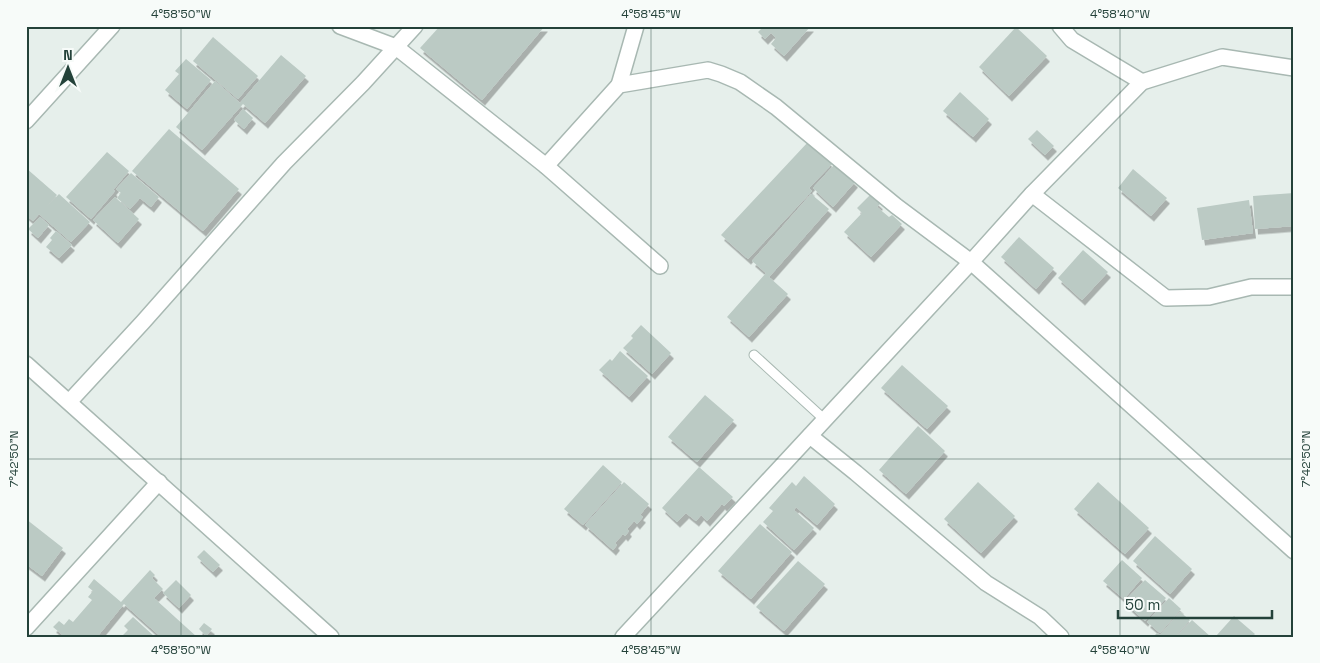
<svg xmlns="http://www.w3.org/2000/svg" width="1320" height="663" viewBox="0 0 1320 663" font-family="'Space Grotesk',sans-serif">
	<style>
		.building { fill: #bbcac4; filter: url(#shadow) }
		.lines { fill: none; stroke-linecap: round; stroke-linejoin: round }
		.service-casing { stroke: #a8b8b2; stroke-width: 11 }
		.minor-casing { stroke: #a8b8b2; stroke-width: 18 }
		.service { stroke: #fff; stroke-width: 9 }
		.minor { stroke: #fff; stroke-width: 15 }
		.ticks { fill: none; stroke: #24423a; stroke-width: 1; stroke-opacity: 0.45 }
		.neatline { fill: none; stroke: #24423a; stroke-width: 2 }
		.ticks-label { font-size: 12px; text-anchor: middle; fill: #24423a }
	</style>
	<defs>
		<filter id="shadow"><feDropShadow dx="3" dy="5.5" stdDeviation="0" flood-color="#0004"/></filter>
	</defs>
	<rect width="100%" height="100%" fill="#e6efeb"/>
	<g class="building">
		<polygon points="440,26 545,26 482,100 420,48"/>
		<polygon points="764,26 811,26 784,56 771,44 776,38 771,33 765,39 758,32"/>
		<polygon points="1016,27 1047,56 1009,96 979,67"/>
		<polygon points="213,37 258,76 238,99 193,61"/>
		<polygon points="281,55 306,76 265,123 243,104 202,150 176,127 215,81 240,103"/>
		<polygon points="186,59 211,80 187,109 165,90 179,74 175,71"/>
		<polygon points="960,92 989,119 973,137 943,111"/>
		<polygon points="243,109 253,118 244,129 234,120"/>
		<polygon points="169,129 239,189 203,231 132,171"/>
		<polygon points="1037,130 1054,146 1045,155 1028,139"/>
		<polygon points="808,142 832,164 809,188 812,191 748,259 721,235"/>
		<polygon points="107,152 129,171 113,190 115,191 91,219 66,197"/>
		<polygon points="835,164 855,182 833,207 813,188"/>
		<polygon points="26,168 57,195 47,206 59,194 90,222 71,242 39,214 33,221 26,215"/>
		<polygon points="1133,169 1167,198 1151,216 1118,188"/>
		<polygon points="131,173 159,197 151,207 140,198 130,209 117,198 121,193 116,189"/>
		<polygon points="1294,193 1294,226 1255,229 1253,196"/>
		<polygon points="811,194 829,209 769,277 788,294 749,337 727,317 766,273 752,261"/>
		<polygon points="870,195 880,204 877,207 889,217 892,215 902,224 871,257 844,232 862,213 857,208"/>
		<polygon points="115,197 139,219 118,243 93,220"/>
		<polygon points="1249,200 1253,233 1202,240 1197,208"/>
		<polygon points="40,217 49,225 38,238 28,229"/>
		<polygon points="56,231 72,245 59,258 46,247 52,240 50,238"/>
		<polygon points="1019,237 1054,268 1036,289 1001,257"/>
		<polygon points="1083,250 1108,272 1082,300 1058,278"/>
		<polygon points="641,325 671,353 652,374 623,348 633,338 631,336"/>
		<polygon points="620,351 648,376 629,397 599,370 610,359 612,361"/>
		<polygon points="902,365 948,406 927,429 881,388"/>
		<polygon points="705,395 734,420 697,462 668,437"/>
		<polygon points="918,426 945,451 906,494 879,470"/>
		<polygon points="603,465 622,482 583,525 564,509"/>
		<polygon points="699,467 733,497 724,506 722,504 707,521 701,515 696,521 686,513 677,522 662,508"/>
		<polygon points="804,476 835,504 817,525 796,507 794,510 814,528 794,550 763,522 773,511 769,508 792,482 796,486"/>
		<polygon points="624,482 649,504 640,515 643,517 637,524 634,521 627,529 629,531 625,536 623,534 615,543 617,545 613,550 585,525"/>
		<polygon points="978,482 1015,516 981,553 944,519"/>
		<polygon points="1098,482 1149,528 1125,554 1074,509"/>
		<polygon points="26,519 63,548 42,576 26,564"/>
		<polygon points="760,524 792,552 751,599 718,571"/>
		<polygon points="1155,536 1192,569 1170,594 1133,561"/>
		<polygon points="204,550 220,565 213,572 197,557"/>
		<polygon points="1122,560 1142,578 1124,599 1103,581"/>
		<polygon points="798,561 825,584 784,631 756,607"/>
		<polygon points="150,570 155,575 152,578 163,589 154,598 197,637 161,637 124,604 97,637 65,637 53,627 59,621 64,625 69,619 73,622 92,600 88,597 93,591 88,587 94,579 121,602"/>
		<polygon points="176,580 191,595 179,608 163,593"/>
		<polygon points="1145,580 1166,598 1145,621 1124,602"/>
		<polygon points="1169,598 1181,609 1160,633 1147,622"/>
		<polygon points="1180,612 1190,620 1175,637 1153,637 1157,633 1160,635"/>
		<polygon points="1234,616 1255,634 1252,637 1216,636"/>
		<polygon points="133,617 155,637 121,637 128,630 124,626"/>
		<polygon points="1192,620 1211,637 1176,637"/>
		<polygon points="204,623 212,629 206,636 199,629"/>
	</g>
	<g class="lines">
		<defs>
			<polyline id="service" points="754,355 825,420"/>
			<g id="minor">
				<polyline points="340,26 396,47 546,166 660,266"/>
				<polyline points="1060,26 1072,40 1142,82"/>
				<polyline points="619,85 636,26"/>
				<polyline points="26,121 112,26"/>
				<polyline points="546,166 619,85 708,70 721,74 740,82 776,107 896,206 971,262 1294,551"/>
				<polyline points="1032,194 1166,298 1209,297 1251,287 1294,287"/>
				<polyline points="26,364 331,637"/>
				<polyline points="70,401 143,322 284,163 363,83 415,26"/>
				<polyline points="810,436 856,473 986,583 1040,617 1061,637"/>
				<polyline points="26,628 159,482"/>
				<polyline points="623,637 971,262 1032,194 1142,82 1222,57 1294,68"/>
			</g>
		</defs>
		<use href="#service" class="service-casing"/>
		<use href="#minor" class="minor-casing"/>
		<use href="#service" class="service"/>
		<use href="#minor" class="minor"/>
	</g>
	<path class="ticks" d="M181,26V637M651,26V637M1120,26V637M26,459H1294"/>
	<rect width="1320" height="663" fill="none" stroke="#f7fbf9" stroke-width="55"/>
	<g transform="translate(68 68)" stroke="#f7fbf9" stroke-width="4" paint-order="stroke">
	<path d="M0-4L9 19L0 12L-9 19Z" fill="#24423a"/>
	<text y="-8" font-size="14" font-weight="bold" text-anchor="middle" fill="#24423a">N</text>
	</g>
	<path d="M1118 610v8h154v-8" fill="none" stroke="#24423a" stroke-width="2.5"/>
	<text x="1125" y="610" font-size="15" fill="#24423a" stroke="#f7fbf9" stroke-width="4" paint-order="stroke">50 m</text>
	<rect x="28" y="28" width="1264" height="608" class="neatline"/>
	<g class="ticks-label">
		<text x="181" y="18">4°58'50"W</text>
		<text x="651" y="18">4°58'45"W</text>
		<text x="1120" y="18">4°58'40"W</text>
		<text transform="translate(14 459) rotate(-90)" y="4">7°42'50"N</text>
		<text transform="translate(1306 459) rotate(-90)" y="4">7°42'50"N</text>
		<text x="181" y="654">4°58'50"W</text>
		<text x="651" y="654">4°58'45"W</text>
		<text x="1120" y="654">4°58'40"W</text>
	</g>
</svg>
